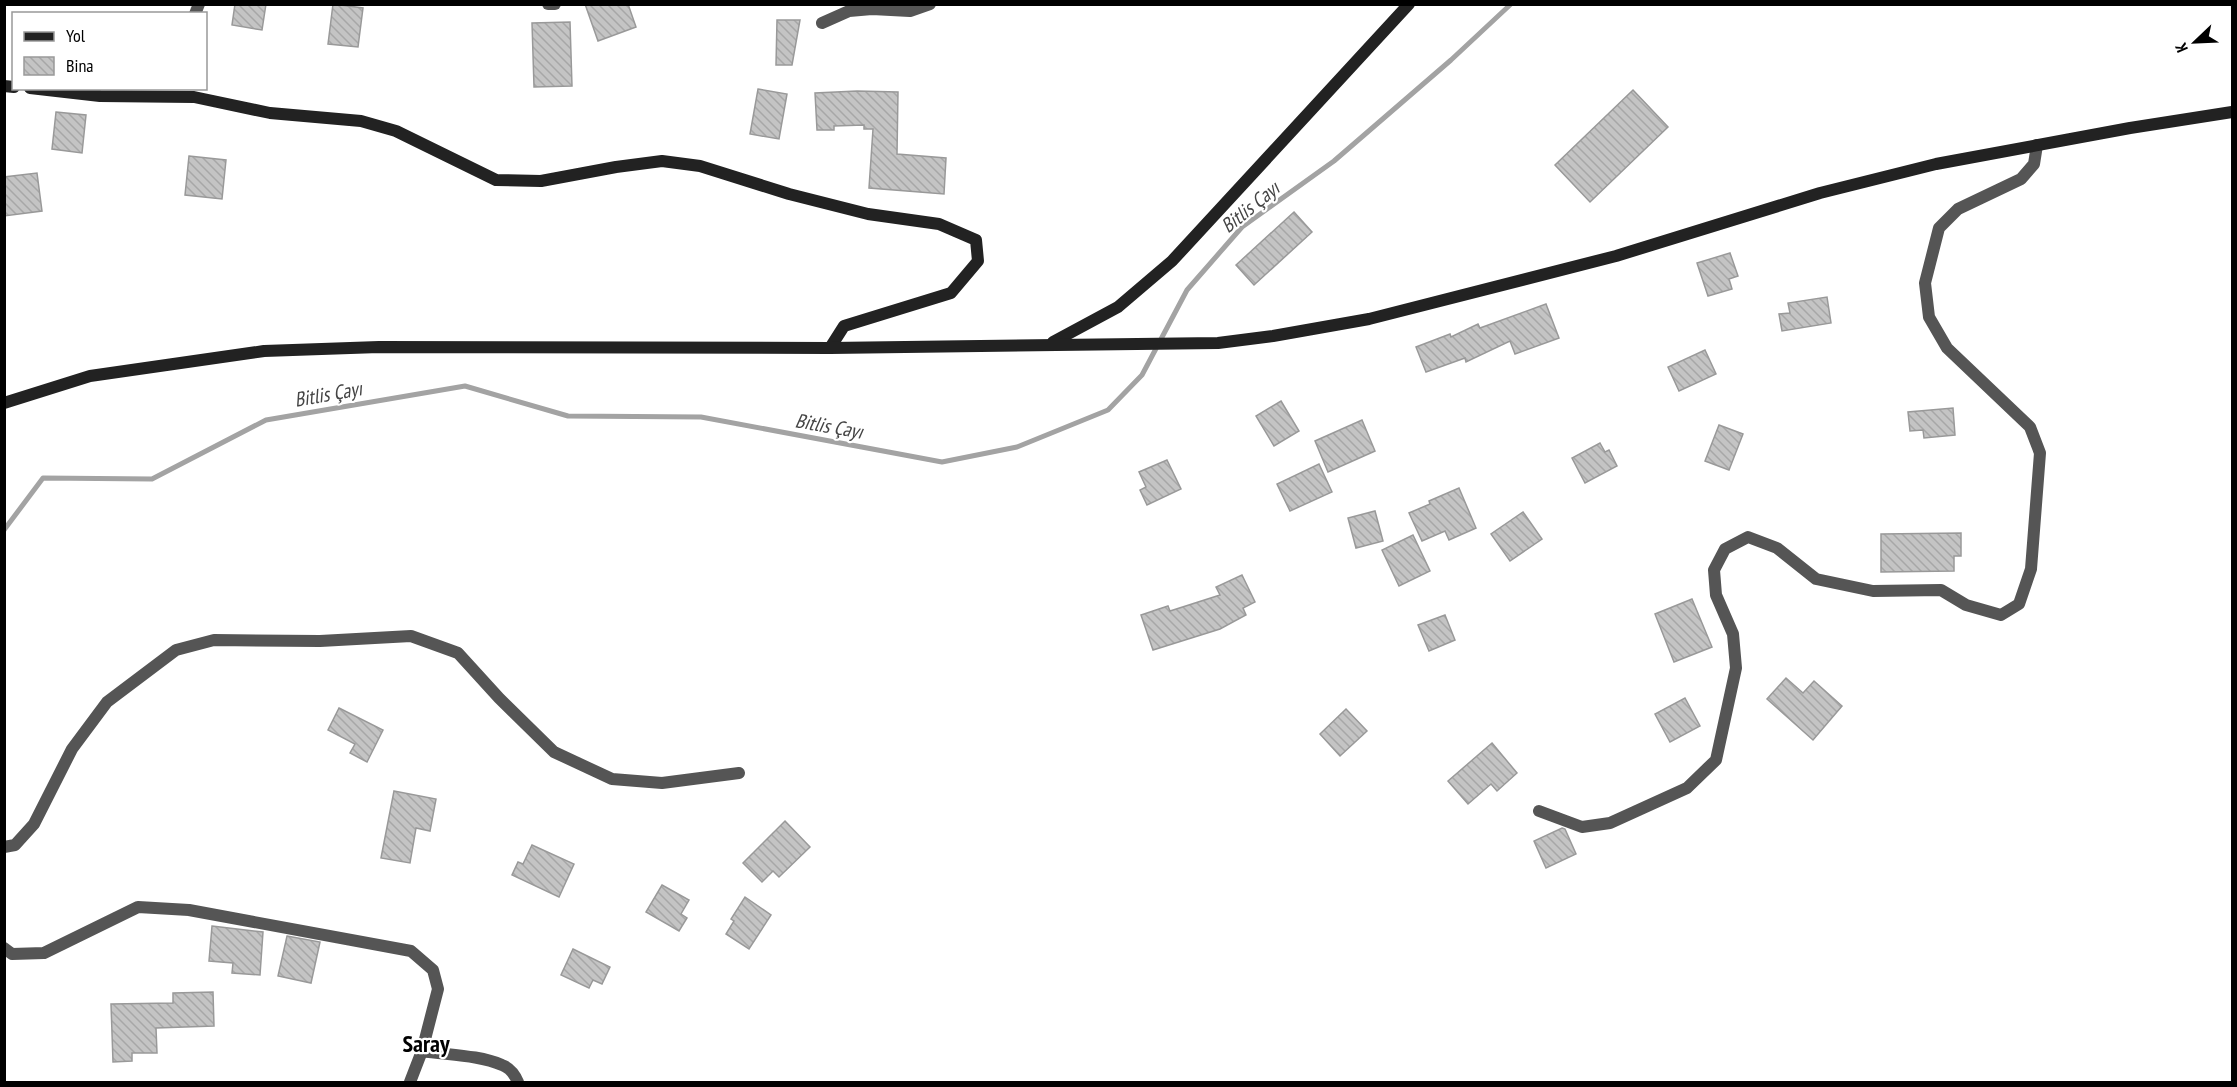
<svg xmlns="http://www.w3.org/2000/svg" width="2237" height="1087" viewBox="0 0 2237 1087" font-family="'PT Sans Narrow',sans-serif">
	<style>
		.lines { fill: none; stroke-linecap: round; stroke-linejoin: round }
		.stream { stroke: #a3a3a3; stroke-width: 5 }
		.building { fill: url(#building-back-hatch); stroke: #999; stroke-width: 1.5 }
		.street { stroke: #555; stroke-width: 12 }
		.secondary { stroke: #222; stroke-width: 12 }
		.labels { text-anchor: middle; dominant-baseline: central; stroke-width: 4.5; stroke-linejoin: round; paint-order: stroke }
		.water-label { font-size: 20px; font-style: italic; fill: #444; stroke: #fff }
		.district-label { font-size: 24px; font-weight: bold; fill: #000; stroke: #fff }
	</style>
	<defs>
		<pattern id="building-back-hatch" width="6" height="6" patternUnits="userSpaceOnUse" patternTransform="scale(1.5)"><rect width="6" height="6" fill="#c4c4c4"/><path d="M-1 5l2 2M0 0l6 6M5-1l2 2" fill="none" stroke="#a7a7a7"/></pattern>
	</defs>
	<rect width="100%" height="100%" fill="#fff"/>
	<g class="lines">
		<polyline class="stream" points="4,530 43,478 152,479 266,420 465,386 568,416 701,417 942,462 1017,447 1108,410 1142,375 1187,290 1242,227 1334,161 1451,60 1511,4"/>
	</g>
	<g class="building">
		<polygon points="235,4 266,4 262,30 232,25"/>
		<polygon points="333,4 363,8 358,47 328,44"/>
		<polygon points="585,4 628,4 636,27 598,41"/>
		<polygon points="777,20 800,20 792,65 776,65"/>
		<polygon points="570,22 572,86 534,87 532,23"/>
		<polygon points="758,89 787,94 779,139 750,134"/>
		<polygon points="1633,90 1668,127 1590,202 1555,165"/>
		<polygon points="857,91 898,92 897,154 946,158 944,194 869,188 873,129 864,129 864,125 834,126 834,130 817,130 815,93"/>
		<polygon points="56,112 86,115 82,153 52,149"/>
		<polygon points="189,156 226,160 222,199 185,195"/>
		<polygon points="37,173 42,211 4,216 4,177"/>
		<polygon points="1294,212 1312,232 1254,285 1236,265"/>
		<polygon points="1730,253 1738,276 1729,279 1732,289 1708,296 1697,263"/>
		<polygon points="1827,297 1831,323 1782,331 1779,314 1790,313 1788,303"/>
		<polygon points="1546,304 1559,338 1515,354 1510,341 1466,362 1465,358 1426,372 1416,347 1450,334 1451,337 1478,324 1480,328"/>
		<polygon points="1705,350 1716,374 1679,391 1668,367"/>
		<polygon points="1281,401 1299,431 1274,446 1256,416"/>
		<polygon points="1953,408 1955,435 1924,438 1923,430 1910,431 1908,412"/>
		<polygon points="1362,420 1375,451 1328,472 1315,441"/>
		<polygon points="1719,425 1743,434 1729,470 1705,461"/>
		<polygon points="1600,443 1605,452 1609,450 1617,466 1585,483 1572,458"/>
		<polygon points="1167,460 1181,489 1147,505 1140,490 1146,487 1139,472"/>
		<polygon points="1319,464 1332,492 1290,511 1277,484"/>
		<polygon points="1459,488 1476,528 1449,540 1445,531 1422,541 1409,513 1430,504 1429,501"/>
		<polygon points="1375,511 1383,541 1356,548 1348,518"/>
		<polygon points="1523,512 1542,539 1510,561 1491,534"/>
		<polygon points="1961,533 1961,556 1954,556 1954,571 1881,572 1881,534"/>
		<polygon points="1413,535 1430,571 1399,586 1382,550"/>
		<polygon points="1242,575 1255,602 1243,608 1246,615 1220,629 1153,650 1141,615 1168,606 1170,611 1220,595 1216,587"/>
		<polygon points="1692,599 1712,647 1674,662 1655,614"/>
		<polygon points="1445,615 1455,640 1429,651 1418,625"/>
		<polygon points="1786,678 1803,693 1814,681 1842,706 1813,740 1767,699"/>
		<polygon points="1685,698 1700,726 1670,742 1655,714"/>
		<polygon points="339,708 383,730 367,762 350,753 355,744 328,730"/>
		<polygon points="1346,709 1367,731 1340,756 1320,734"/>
		<polygon points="1492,743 1517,773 1497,791 1491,784 1468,804 1448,781"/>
		<polygon points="394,791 436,799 430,831 416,828 410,863 381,858"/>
		<polygon points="785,821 810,847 779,877 773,871 762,882 743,863"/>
		<polygon points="1562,828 1565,829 1576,854 1546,868 1534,841"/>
		<polygon points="532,845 574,864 559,897 512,875 518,862 523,864"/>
		<polygon points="662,885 689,900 681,914 687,918 679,931 646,912"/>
		<polygon points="745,897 771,915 749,949 726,934 734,921 731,919"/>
		<polygon points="212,926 263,932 260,975 232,973 233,963 209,961"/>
		<polygon points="287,936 320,942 311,983 278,976"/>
		<polygon points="573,949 610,967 602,984 593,980 589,988 561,975"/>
		<polygon points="213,992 214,1026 156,1028 157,1053 132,1053 132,1061 113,1062 111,1004 173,1003 173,993"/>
	</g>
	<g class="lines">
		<g class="street">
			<polyline points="548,4 555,4"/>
			<polyline points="195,14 199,4"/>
			<polyline points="822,23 849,11 872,9 910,11 930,4"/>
			<polyline points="1539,811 1582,827 1610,823 1687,788 1716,760 1736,668 1733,634 1716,595 1714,570 1725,549 1748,537 1777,548 1816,579 1873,591 1941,590 1966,605 2001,615 2019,604 2031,569 2040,453 2030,427 1947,348 1929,317 1925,283 1939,228 1958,209 2021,179 2034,164 2037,145"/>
			<polyline points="4,847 15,845 34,824 72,749 107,702 176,650 214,640 320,641 411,636 458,653 499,698 554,752 612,779 662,783 739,773"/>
			<polyline points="4,948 12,954 44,953 138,907 189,910 411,951 433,970 438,989 422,1051 410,1082"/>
			<path d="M422,1051C448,1055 479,1055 502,1065C510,1068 515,1075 518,1082"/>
		</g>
		<g class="secondary">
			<polyline points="4,86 14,87"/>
			<polyline points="30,88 100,96 194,97 270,113 361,121 396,131 496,180 541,181 616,167 662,161 700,166 789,194 868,214 939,224 976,240 978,261 951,293 844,326 830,348"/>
			<polyline points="1053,342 1118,307 1172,261 1409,4"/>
			<polyline points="4,403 90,376 264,351 379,347 830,348 1218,343 1273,336 1369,319 1616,256 1820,193 1936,164 2130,128 2232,112"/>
		</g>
	</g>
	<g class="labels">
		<g class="water-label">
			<text transform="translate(1250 207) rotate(-39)">Bitlis Çayı</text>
			<text transform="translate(328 394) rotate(-10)">Bitlis Çayı</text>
			<text transform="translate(829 426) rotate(10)">Bitlis Çayı</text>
		</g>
		<g class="district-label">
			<text x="426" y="1043">Saray</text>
		</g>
	</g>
	<rect width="2237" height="1087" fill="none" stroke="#000000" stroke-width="12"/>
	<rect x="12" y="12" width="195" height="78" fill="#ffffff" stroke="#999999" stroke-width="1.5"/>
	<rect x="24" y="32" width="30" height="9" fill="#222222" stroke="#999999" stroke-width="1.5"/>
	<text x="66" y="42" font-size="18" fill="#000000">Yol</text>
	<rect x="24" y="57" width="30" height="18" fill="url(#building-back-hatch)" stroke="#999999" stroke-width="1.5"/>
	<text x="66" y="72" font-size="18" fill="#000000">Bina</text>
	<g transform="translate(2195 42) rotate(247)" stroke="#ffffff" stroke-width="4.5" paint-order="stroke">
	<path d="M0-4.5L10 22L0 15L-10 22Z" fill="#000000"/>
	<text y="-9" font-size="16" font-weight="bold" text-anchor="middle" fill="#000000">K</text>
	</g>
</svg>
